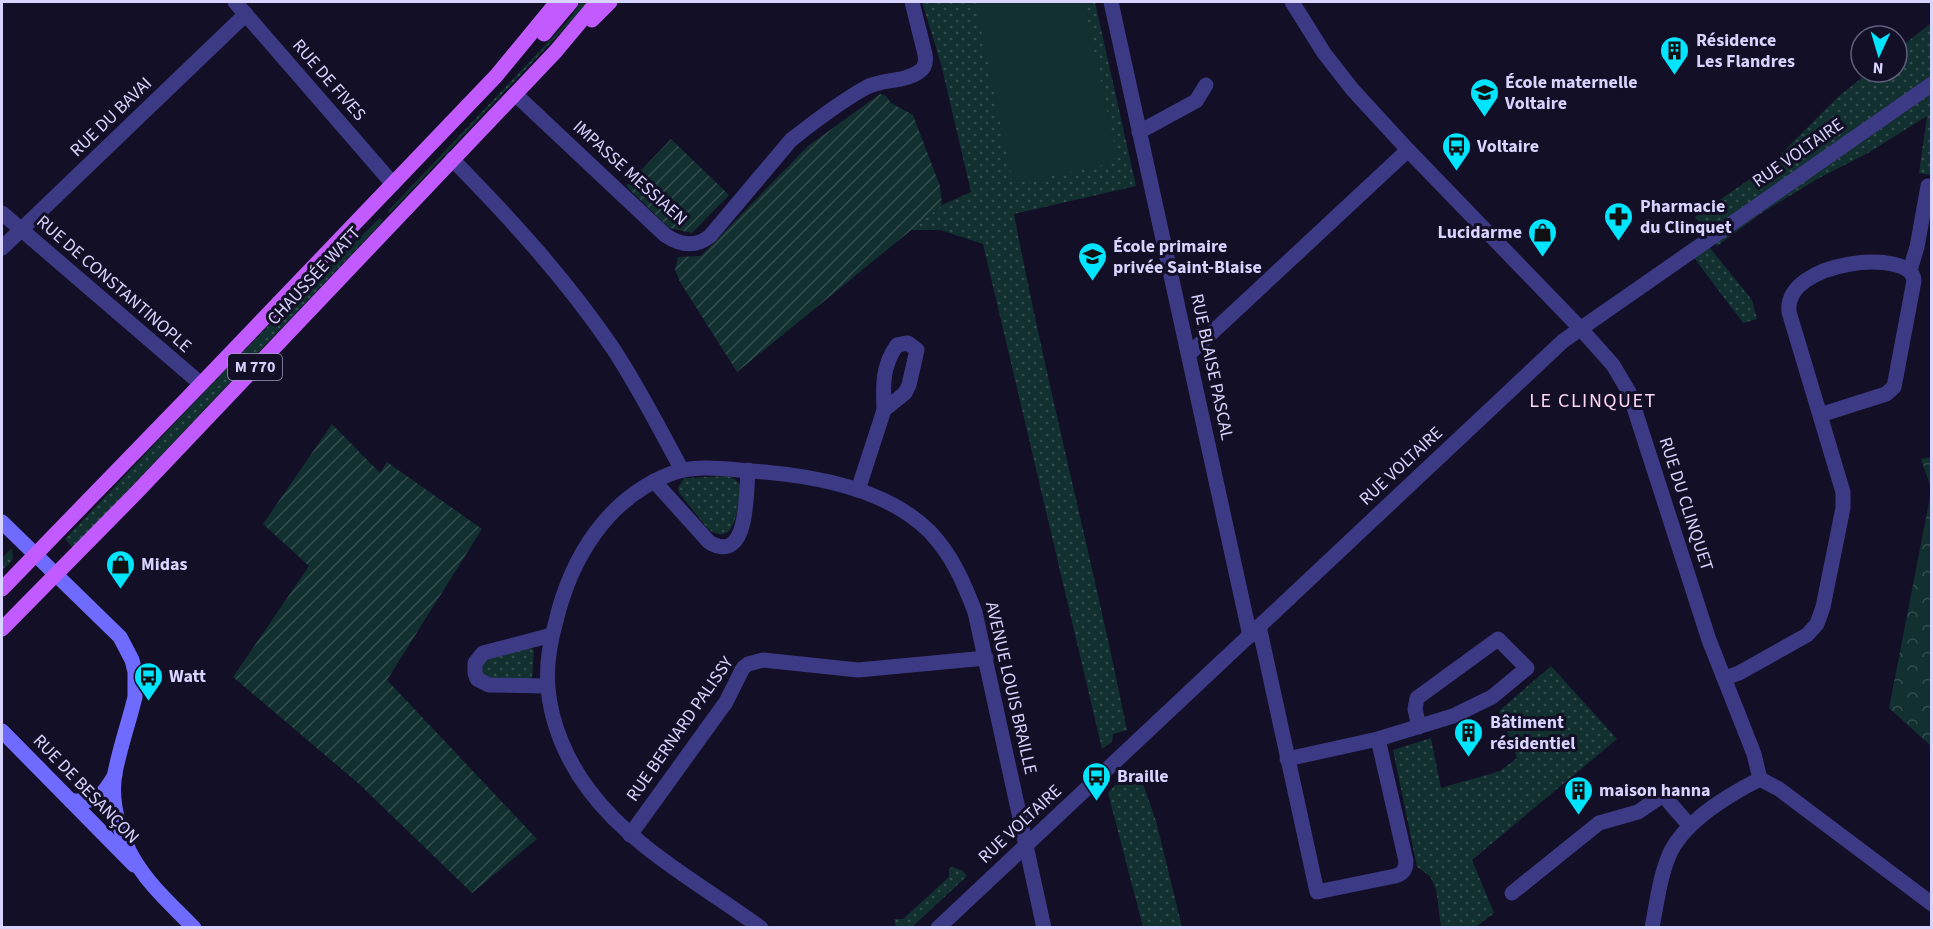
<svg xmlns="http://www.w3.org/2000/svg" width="1933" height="929" viewBox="0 0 1933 929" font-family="'Source Sans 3',sans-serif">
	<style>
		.grass { fill: url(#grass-dots) }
		.forest { fill: url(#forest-crowns) }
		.garden { fill: url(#garden-furrows) }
		.pitch { fill: #12302f }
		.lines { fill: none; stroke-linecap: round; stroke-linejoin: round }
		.street { stroke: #3d3a85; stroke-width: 15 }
		.secondary { stroke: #6f6bff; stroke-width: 15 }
		.primary { stroke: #c25bff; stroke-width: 15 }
		.labels { text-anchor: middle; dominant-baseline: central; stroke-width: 6; stroke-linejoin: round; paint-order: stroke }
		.shield { fill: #130f26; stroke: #9e99be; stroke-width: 1.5 }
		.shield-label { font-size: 16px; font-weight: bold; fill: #d9d4ff }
		.poi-label { font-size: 18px; font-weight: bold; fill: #d9d4ff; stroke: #130f26; text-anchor: start }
		.street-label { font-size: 18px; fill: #d9d4ff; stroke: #130f26 }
		.neighbourhood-label { font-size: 20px; letter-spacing: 1.5px; fill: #ffd6f0; stroke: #130f26 }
	</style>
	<defs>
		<pattern id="grass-dots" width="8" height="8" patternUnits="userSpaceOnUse" patternTransform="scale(1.5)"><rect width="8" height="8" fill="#12302f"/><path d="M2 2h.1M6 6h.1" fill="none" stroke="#344d4e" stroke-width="1.8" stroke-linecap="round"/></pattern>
		<pattern id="forest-crowns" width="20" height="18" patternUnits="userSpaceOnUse" patternTransform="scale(1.5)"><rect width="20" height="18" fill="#12302f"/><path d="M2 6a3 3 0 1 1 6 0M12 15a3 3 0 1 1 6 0" fill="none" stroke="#344d4e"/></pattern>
		<pattern id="garden-furrows" width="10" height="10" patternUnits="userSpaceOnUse" patternTransform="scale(1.5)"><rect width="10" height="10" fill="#12302f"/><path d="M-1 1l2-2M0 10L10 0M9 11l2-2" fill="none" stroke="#344d4e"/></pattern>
	</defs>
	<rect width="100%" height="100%" fill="#130f26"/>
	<g class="grass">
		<polygon points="581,2 589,2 390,213 388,211 566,23"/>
		<path d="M922,2H1095L1136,186L1014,214C1047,387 1092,557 1127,730L1113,734L1112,742L1102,749L983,244L940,230H911L942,205L971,192L941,64Z"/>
		<polygon points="1931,23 1931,175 1919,173 1927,116 1868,153 1819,178 1763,212 1717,246 1695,217 1769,166 1838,97 1869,72 1897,72 1897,50"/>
		<polygon points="380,218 383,221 73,548 65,539 222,373 277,317"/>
		<polygon points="1707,244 1752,300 1757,319 1743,323 1692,255"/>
		<path d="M729,476C733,478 738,481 740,485C742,490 739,499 738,504C736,521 730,545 708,529L679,493L678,488L684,478Z"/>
		<polygon points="12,548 13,559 2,571 2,558"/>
		<polygon points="531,648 534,651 532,679 494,682 482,675 482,663 486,659"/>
		<polygon points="1551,666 1617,739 1472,860 1494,913 1476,927 1441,927 1436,889 1430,876 1417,867 1393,750 1431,738 1441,788 1500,771 1517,758 1499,711"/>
		<polygon points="1142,781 1156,821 1182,927 1143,927 1108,793 1115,785"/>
		<polygon points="953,867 963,871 967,876 912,927 896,927 894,919 903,919 949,877 949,868"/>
	</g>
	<g class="forest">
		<polygon points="1931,457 1932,457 1931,488 1921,459"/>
		<polygon points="1931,492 1932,746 1931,746 1889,708"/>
	</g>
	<g class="garden">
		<polygon points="880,94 886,96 891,103 913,115 940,186 942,205 737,372 680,282 675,270 678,257 701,256 808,146"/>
		<polygon points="671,139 729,195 692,233 669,228 626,186"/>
		<polygon points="332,424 380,473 387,462 482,529 387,680 537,839 472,893 358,783 233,677 309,566 263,524"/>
	</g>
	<polygon class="pitch" points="975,2 1084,2 1118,162 1013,184"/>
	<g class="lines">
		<g class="street">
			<polyline points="235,2 393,184"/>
			<polyline points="1111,2 1250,636"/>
			<polyline points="1292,2 1324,53 1352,89 1408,150 1580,328 1613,365 1629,392 1709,640 1754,754 1760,779"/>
			<path d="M515,94L665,235C680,245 695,248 710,236L791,140C815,121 841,101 867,87C883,79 906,82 920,71C926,67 926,60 925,54L912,2"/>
			<polyline points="1139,132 1196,101 1206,85"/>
			<path d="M452,159C510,218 565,278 612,347C638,386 659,428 682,470"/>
			<polyline points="2,213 201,384"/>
			<polyline points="2,248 246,14"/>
			<polyline points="1910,270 1917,247 1928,186"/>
			<polyline points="1189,354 1408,150"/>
			<path d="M654,481L709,542C749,566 746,493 748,470"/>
			<path d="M858,490L884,410L905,393L909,385L917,350L908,343L897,345C882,366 883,386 884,410"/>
			<path d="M1259,626L1317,892L1395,876C1403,874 1406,869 1406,861L1378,739"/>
			<path d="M1725,678L1739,673L1807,635L1817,624L1823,607L1843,508V492L1789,312C1783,260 1913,247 1914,281L1894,387L1886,394L1820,415"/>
			<polyline points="547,686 489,685 477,679 475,673 475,663 483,653 552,635"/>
			<polyline points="1287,759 1378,739 1453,716 1492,697 1527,668 1498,639 1417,698 1415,709 1419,727"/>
			<polyline points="1760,779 1779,789 1932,904"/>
			<polyline points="630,835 726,702 743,668 748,664 763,660 858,670 986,658"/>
			<polyline points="1512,893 1599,823 1638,812 1663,795 1689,825"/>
			<path d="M761,928C702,885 632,848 589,790C567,761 551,724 548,688C546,665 550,642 556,621C571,558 607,499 670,474C695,464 725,469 751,471C810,475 887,488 930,532C952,555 964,583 975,612L1044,928"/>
			<polyline points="938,928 1563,341 1932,84"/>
			<path d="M1652,928C1657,902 1660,874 1671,851C1687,820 1730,794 1760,779"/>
		</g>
		<g class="secondary">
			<path d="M2,522L120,637L132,660L135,672V697C129,722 120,747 115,773C109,806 123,847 143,873C157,893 177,910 194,928"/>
			<polyline points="2,731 134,865"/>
			<path d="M71,801C99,802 101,798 115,775"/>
		</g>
		<g class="primary">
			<polyline points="592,20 610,2"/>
			<polyline points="544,34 571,2"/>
			<polyline points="2,589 201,384 496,76 557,2"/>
			<polyline points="2,629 136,493 556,51 597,2"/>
		</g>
	</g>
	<defs>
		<symbol id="building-pin" viewBox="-11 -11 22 30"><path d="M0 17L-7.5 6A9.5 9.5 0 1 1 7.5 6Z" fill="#00e5ff" stroke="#130f26"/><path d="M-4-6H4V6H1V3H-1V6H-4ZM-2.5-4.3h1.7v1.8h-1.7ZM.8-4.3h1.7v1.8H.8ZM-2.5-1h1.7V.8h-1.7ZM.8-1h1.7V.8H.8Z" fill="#111"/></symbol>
		<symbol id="school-pin" viewBox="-11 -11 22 30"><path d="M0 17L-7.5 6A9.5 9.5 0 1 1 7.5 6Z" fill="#00e5ff" stroke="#130f26"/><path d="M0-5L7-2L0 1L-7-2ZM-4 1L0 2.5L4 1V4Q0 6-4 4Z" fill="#111"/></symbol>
		<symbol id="bus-pin" viewBox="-11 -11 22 30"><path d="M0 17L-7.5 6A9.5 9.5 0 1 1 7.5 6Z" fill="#00e5ff" stroke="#130f26"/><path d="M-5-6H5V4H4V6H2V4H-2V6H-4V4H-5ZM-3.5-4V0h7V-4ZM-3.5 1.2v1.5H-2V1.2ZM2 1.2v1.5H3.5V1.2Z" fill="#111"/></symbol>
		<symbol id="pharmacy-pin" viewBox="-11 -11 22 30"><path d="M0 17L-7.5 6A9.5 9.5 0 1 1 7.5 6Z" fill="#00e5ff" stroke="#130f26"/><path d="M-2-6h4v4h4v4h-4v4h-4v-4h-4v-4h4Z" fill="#111"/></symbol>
		<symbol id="shop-pin" viewBox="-11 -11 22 30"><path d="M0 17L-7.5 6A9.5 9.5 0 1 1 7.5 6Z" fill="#00e5ff" stroke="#130f26"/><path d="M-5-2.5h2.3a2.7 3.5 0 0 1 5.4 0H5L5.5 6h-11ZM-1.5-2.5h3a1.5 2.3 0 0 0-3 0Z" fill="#111"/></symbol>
	</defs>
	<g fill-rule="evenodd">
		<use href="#building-pin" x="1658" y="34" width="33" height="45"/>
		<use href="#school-pin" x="1468" y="76" width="33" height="45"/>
		<use href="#bus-pin" x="1440" y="130" width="33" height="45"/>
		<use href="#pharmacy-pin" x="1602" y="200" width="33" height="45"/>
		<use href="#shop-pin" x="1526" y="216" width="33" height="45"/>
		<use href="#school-pin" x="1076" y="240" width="33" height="45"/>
		<use href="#shop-pin" x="104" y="548" width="33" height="45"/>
		<use href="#bus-pin" x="132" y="660" width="33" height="45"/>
		<use href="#building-pin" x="1452" y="716" width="33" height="45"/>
		<use href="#bus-pin" x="1080" y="760" width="33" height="45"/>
		<use href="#building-pin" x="1562" y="774" width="33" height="45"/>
	</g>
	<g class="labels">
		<rect class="shield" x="228" y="354" width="54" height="26" rx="4.5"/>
		<g class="shield-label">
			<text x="255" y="367">M 770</text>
		</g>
		<g class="poi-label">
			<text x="1696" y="40">Résidence<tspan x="1696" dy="21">Les Flandres</tspan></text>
			<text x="1505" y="82">École maternelle<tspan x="1505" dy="21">Voltaire</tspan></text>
			<text x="1477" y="146">Voltaire</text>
			<text x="1640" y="206">Pharmacie<tspan x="1640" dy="21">du Clinquet</tspan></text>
			<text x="1522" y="232" text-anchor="end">Lucidarme</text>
			<text x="1113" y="246">École primaire<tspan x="1113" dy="21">privée Saint-Blaise</tspan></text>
			<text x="141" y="564">Midas</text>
			<text x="169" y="676">Watt</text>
			<text x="1490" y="722">Bâtiment<tspan x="1490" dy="21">résidentiel</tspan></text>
			<text x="1117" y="776">Braille</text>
			<text x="1599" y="790">maison hanna</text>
		</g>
		<g class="street-label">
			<text transform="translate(329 80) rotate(49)">RUE DE FIVES</text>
			<text transform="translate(111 117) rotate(-44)">RUE DU BAVAI</text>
			<text transform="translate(1798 153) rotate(-35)">RUE VOLTAIRE</text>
			<text transform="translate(630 173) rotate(42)">IMPASSE MESSIAEN</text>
			<text transform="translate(314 276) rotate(-47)">CHAUSSÉE WATT</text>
			<text transform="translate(114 284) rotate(41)">RUE DE CONSTANTINOPLE</text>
			<text transform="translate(1212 367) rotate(78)">RUE BLAISE PASCAL</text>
			<text transform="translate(1401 466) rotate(-43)">RUE VOLTAIRE</text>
			<text transform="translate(1686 504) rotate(72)">RUE DU CLINQUET</text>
			<text transform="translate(1011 688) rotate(77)">AVENUE LOUIS BRAILLE</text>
			<text transform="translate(680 729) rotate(-55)">RUE BERNARD PALISSY</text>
			<text transform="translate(86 789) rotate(46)">RUE DE BESANÇON</text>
			<text transform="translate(1020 824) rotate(-43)">RUE VOLTAIRE</text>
		</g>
		<g class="neighbourhood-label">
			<text x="1593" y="401">LE CLINQUET</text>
		</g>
	</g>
	<rect width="1933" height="929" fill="none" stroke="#d9d4ff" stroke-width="6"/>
	<g transform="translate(1879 54) rotate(184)"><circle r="28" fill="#130f26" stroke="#625e7d" stroke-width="1.5"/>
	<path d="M0-4.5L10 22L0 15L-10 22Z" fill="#00e5ff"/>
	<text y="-9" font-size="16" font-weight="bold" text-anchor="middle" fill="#d9d4ff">N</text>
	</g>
</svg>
